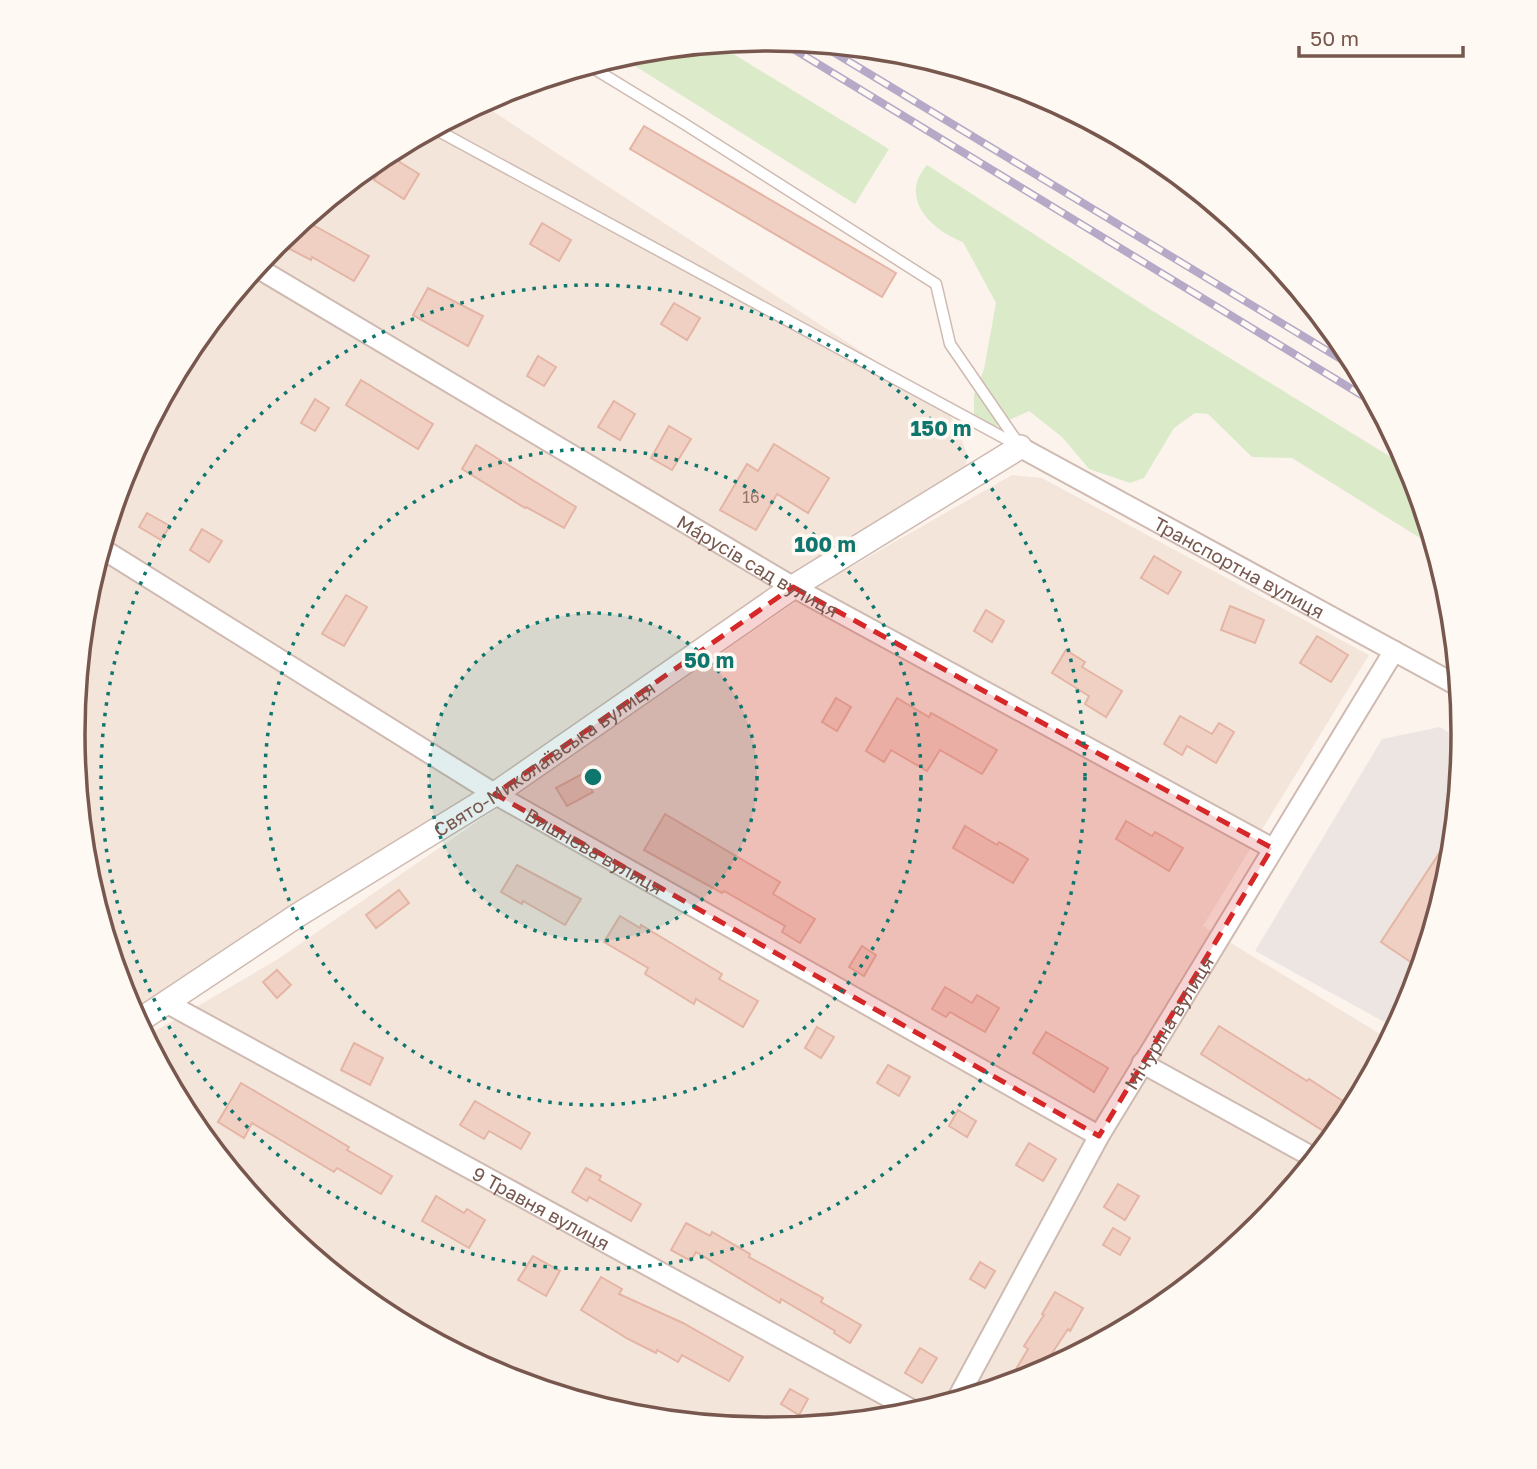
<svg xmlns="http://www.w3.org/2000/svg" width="1537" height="1469" viewBox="0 0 1537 1469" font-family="'Golos Text',sans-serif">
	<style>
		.residential { fill: #f4e5db }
		.industrial { fill: #ece5e1 }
		.green { fill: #dbebca }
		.building { fill: #f1d0c4; stroke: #e4b5a5; stroke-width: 2 }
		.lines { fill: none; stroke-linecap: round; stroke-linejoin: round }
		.service-casing { stroke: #cfbab1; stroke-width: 13 }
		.minor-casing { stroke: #cfbab1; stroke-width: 23 }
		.tertiary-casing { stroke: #cfbab1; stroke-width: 26 }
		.service { stroke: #fff; stroke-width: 10 }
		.minor { stroke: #fff; stroke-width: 19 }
		.tertiary { stroke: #fff; stroke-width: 23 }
		.rail-casing { stroke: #b6a9c8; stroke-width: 8 }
		.rail { stroke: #fff9f3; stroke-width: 5; stroke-dasharray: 16; stroke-linecap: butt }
		.marked { fill: #d62828; fill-opacity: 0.2; stroke: #d62828; stroke-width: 5; stroke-dasharray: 14 9; stroke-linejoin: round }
		.ring { fill: none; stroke: #0f766e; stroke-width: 3.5; stroke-dasharray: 3.5 7 }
		.labels { text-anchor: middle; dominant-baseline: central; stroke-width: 7; stroke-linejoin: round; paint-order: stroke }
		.number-label { font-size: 16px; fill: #96766c }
		.street-label { font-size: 19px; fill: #78584e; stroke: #fff9f3 }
		.rim { fill: none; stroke: #78584e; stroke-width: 3.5 }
		.centre { fill: #0f766e; stroke: #fff9f3; stroke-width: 3.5 }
		.ring-label { font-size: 21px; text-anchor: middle; font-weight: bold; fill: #0f766e; stroke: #fff9f3; stroke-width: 7; stroke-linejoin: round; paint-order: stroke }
	</style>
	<rect width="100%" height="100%" fill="#fcf4ec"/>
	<g class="residential">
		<polygon points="480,103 945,406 958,429 967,454 964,482 137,1022 125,1000 86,870 73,734 86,598 126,468 190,347 277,242 382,156"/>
		<polygon points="1012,475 1042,478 1369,655 1203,926 1390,1040 1347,1122 1260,1227 1155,1313 1034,1378 904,1417 768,1430 632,1417 502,1377 381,1313 276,1226 190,1121 145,1037 278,959 826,581"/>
	</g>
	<polygon class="industrial" points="1440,727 1464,742 1451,871 1411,1001 1397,1029 1255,951 1382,739"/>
	<g class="green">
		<polygon points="717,44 889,149 855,204 619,56 633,52"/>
		<path d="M927,165L1153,311L1412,470L1436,548L1292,458L1252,457L1208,414L1195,413L1174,428L1144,478L1130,483L1089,469L1062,437L1029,411L981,433L974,422V395L984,369L996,303L963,242C931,230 898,198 927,165Z"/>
	</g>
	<g class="building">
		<polygon points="644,126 896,273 882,297 630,149"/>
		<polygon points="390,156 419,174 404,199 374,180"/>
		<polygon points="304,220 369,256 354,281 312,257 311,260 286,247 297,225"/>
		<polygon points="542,223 571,240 559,261 530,244"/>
		<polygon points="428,288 483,316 468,346 413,315"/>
		<polygon points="674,303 700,318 687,340 661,324"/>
		<polygon points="538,356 556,367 544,386 527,376"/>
		<polygon points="361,380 433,424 418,449 346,405"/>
		<polygon points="315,399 329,408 315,431 301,423"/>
		<polygon points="614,401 635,414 620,440 598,427"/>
		<polygon points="669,426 691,439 672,470 651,458"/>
		<polygon points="774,444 829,478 808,513 777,494 756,530 720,510 747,464 758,471"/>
		<polygon points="476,445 576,507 564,528 526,507 525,508 462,469"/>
		<polygon points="147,513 170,526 161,540 139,527"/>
		<polygon points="202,529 222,541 209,562 190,550"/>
		<polygon points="1154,556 1181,572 1168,594 1141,578"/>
		<polygon points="346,595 367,607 344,646 322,634"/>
		<polygon points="1230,606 1264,620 1255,643 1221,630"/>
		<polygon points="986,610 1004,621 992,642 974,631"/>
		<polygon points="1317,636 1348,655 1331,682 1300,663"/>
		<polygon points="1066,650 1085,662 1082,667 1122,691 1106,717 1085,704 1089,696 1052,673"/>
		<polygon points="836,698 851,707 837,731 822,722"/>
		<polygon points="897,698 929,717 931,713 997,750 982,774 940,750 927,771 891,750 884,762 866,751"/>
		<polygon points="1180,716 1212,734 1219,723 1234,732 1216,763 1187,746 1182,755 1164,744"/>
		<polygon points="582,774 593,792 567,806 556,788"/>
		<polygon points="665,814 780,882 773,894 815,919 800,943 782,932 785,926 724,891 722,893 644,850"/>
		<polygon points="1126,821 1152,836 1155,832 1183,848 1169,871 1116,839"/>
		<polygon points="965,826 997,845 999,842 1028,859 1013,883 953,848"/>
		<polygon points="1455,829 1451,871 1421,969 1381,942"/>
		<polygon points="517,865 581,899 565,925 523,901 522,904 501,892"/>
		<polygon points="399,890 409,903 376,928 366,915"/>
		<polygon points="620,916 640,928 641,925 722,974 719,979 758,1001 743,1027 696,999 694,1004 645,974 648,968 604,942"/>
		<polygon points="862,946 876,955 864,976 849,967"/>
		<polygon points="277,970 291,985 277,998 263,982"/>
		<polygon points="945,987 972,1003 977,995 999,1008 985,1032 950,1012 946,1017 932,1009"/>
		<polygon points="1219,1026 1307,1081 1309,1079 1349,1105 1330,1135 1201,1054"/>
		<polygon points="817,1027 834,1037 821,1058 805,1048"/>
		<polygon points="1046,1032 1108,1068 1094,1092 1033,1053"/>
		<polygon points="354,1043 383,1058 370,1085 341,1070"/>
		<polygon points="888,1065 910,1077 899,1096 877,1083"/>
		<polygon points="241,1083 349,1147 347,1150 392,1176 381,1194 337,1168 334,1172 252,1123 244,1138 218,1122"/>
		<polygon points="475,1101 530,1133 521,1149 489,1131 484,1139 460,1125"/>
		<polygon points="958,1110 976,1121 967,1137 949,1126"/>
		<polygon points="1029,1143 1056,1159 1043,1181 1016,1165"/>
		<polygon points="586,1168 601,1176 599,1180 641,1204 631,1221 589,1197 587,1201 572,1192"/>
		<polygon points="1118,1184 1139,1196 1125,1220 1104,1207"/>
		<polygon points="436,1196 464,1213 467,1209 485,1220 469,1248 422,1221"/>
		<polygon points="686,1223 710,1236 712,1232 750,1254 749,1257 823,1298 821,1302 861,1325 850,1343 834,1333 835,1331 781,1299 780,1303 696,1252 691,1261 671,1250"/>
		<polygon points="1113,1228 1130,1238 1120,1255 1103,1245"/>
		<polygon points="533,1256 560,1271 546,1296 518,1280"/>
		<polygon points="980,1262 995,1271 985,1288 970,1279"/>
		<polygon points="601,1277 622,1289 619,1294 683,1323 743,1357 729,1381 682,1355 678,1362 657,1350 656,1353 628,1339 581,1310"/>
		<polygon points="1055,1292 1083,1308 1070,1331 1068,1329 1037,1376 1006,1386 1028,1349 1024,1346 1044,1315 1042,1314"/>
		<polygon points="920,1348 937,1358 922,1383 905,1373"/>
		<polygon points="790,1389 808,1399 799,1415 781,1404"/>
	</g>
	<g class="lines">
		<defs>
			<g id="service">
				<polyline points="588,65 683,123 936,284 950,344 1018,443"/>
				<polyline points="433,128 1019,446"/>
			</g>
			<g id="minor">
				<path id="s1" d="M256,267L793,587L1272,848"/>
				<path id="s2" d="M1020,447L1460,687"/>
				<path id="s3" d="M101,548L495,794L1099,1136"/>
				<path id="s4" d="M165,1002L918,1413"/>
				<polyline points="1142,1063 1316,1159"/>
				<path id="s5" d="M956,1401L1099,1136L1394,651"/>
			</g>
			<g id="tertiary">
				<path id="s6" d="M137,1022L298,915L495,794L793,587L1020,447"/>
			</g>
		</defs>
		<use href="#service" class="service-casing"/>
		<use href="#minor" class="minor-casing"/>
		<use href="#tertiary" class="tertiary-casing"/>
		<use href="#service" class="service"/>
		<use href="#minor" class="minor"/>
		<use href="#tertiary" class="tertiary"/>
		<defs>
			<g id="rail">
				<polyline points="777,39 1378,405"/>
				<polyline points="820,44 1359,370"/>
			</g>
		</defs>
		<use href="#rail" class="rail-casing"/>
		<use href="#rail" class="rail"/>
	</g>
	<path class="marked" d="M793,587L1272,848L1099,1136L495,794Z"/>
	<circle cx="593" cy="777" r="164" fill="#0f766e" fill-opacity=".12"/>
	<g class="ring">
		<circle cx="593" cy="777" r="164"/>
		<circle cx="593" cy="777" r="328"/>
		<circle cx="593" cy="777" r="492"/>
	</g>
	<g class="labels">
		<g class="number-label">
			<text x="751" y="497">16</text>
		</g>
		<g class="street-label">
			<text stroke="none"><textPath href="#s1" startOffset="584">Мáрусів сад вулиця</textPath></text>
			<text stroke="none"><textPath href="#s2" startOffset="250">Транспортна вулиця</textPath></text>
			<text stroke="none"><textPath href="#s6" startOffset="485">Свято-Миколаївська вулиця</textPath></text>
			<text stroke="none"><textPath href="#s3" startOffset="579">Вишнева вулиця</textPath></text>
			<text stroke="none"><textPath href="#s5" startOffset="434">Мічуріна вулиця</textPath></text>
			<text stroke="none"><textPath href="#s4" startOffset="429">9 Травня вулиця</textPath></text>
		</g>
	</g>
	<path d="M0 0H1537V1469H0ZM85 734a683 683 0 1 1 1366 0a683 683 0 1 1-1366 0Z" fill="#fff9f3" fill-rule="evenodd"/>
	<path class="rim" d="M85 734a683 683 0 1 1 1366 0a683 683 0 1 1-1366 0Z"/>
	<circle cx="593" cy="777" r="10" class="centre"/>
	<g class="ring-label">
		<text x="941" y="436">150 m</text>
		<text x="825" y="552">100 m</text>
		<text x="709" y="668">50 m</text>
	</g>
	<path d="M1299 46v10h164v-10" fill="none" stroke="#78584e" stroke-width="3.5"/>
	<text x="1310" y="46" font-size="21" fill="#78584e" stroke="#fff9f3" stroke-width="5" paint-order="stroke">50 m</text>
</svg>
